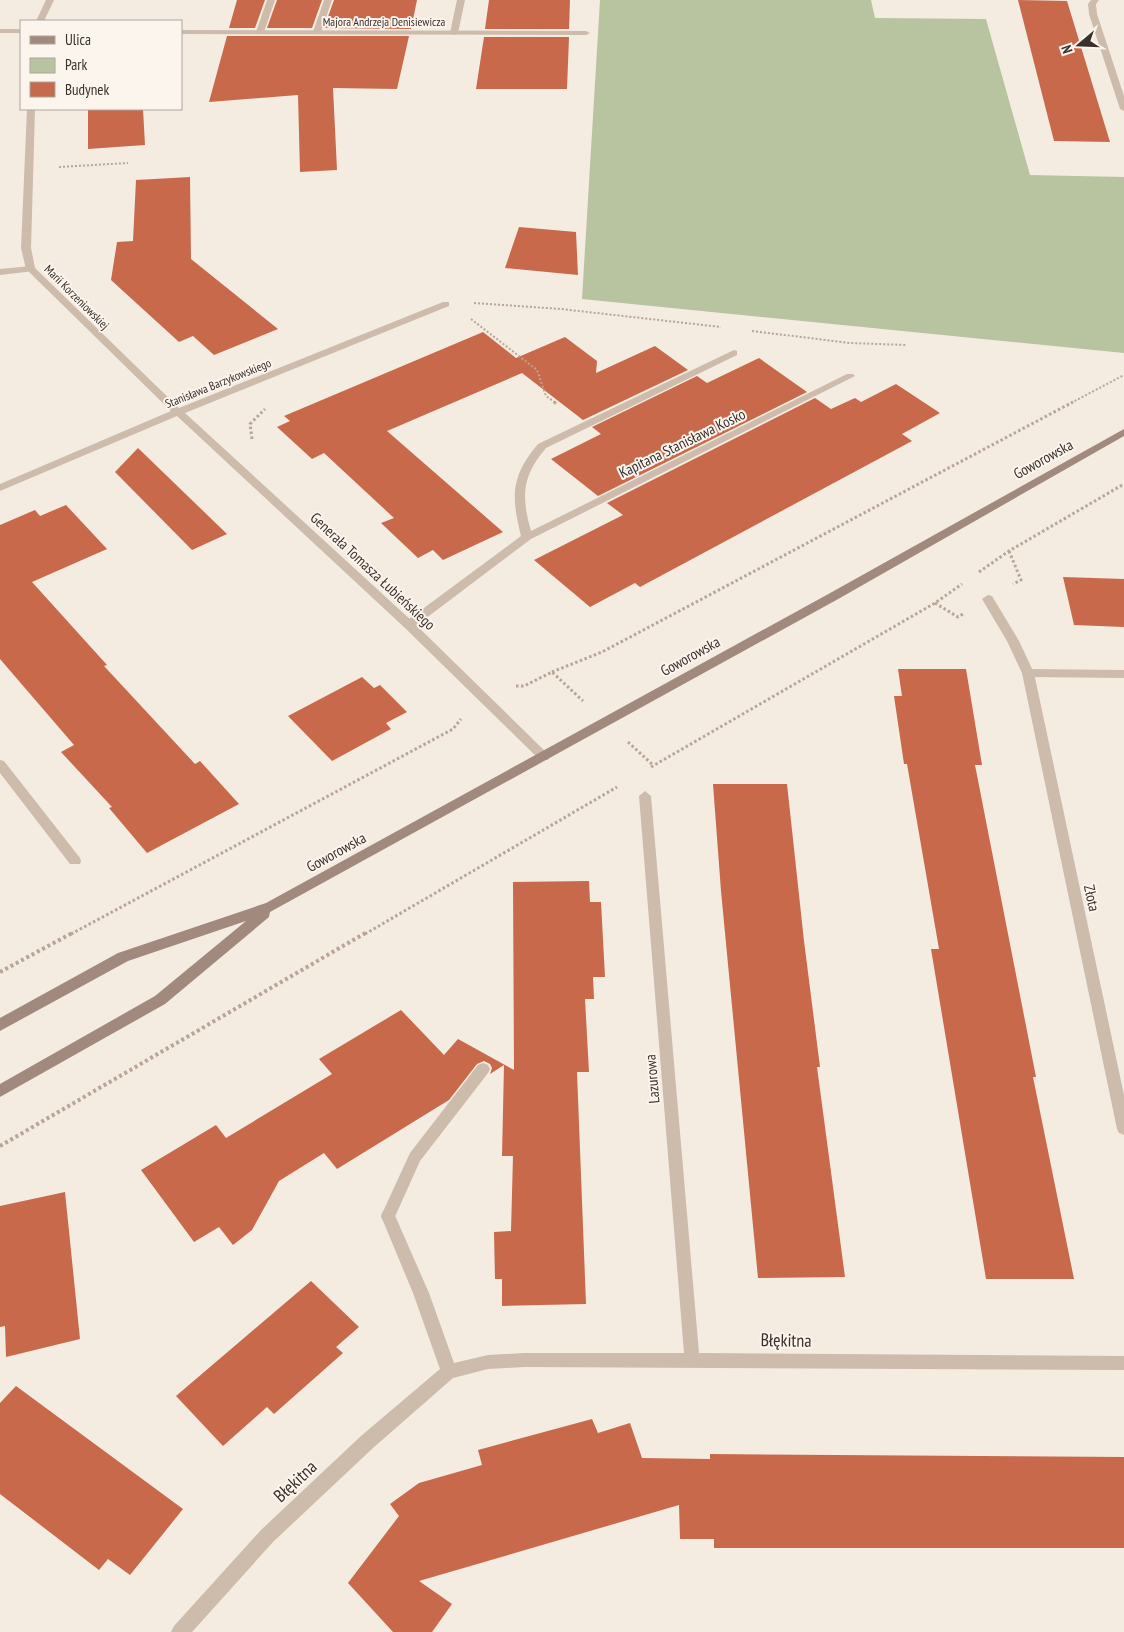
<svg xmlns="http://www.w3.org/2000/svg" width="1124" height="1632" viewBox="0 0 1124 1632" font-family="'PT Sans Narrow',sans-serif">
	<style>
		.green { fill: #b8c4a0 }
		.building { fill: #c8694b }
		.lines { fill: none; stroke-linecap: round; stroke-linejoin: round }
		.path-far2 { stroke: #b9a596; stroke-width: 2; stroke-dasharray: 2 2; stroke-linecap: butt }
		.path-far1 { stroke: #b9a596; stroke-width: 3; stroke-dasharray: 2.5 2.5; stroke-linecap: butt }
		.path { stroke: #b9a596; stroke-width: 4; stroke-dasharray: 3 3; stroke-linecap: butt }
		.lane { fill: #cdbbac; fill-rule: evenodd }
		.street { fill: #cdbbac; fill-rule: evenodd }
		.secondary { fill: #a18a7d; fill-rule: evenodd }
		.labels { text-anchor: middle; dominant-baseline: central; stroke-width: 4; stroke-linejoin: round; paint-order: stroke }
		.far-street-label { font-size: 12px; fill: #3b302b; stroke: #fbf5ee }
		.street-label { font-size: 15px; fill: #3b302b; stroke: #fbf5ee }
		.near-street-label { font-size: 18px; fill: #3b302b; stroke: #fbf5ee }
	</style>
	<rect width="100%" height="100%" fill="#f4ebe1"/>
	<polygon class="green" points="600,0 871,0 875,18 986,19 1030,175 1124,177 1124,353 582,299"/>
	<g class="building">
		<polygon points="237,0 265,0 255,28 229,28"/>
		<polygon points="277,0 322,0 312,28 267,28"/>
		<polygon points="334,0 417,0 411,29 324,28"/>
		<polygon points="489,0 570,0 569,29 485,29"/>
		<polygon points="1018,0 1067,1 1110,142 1054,141"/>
		<polygon points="227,36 409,36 397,89 333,88 337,170 300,172 298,95 209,102"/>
		<polygon points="484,37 569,37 567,89 476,89"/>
		<polygon points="88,109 143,109 145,145 88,149"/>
		<polygon points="190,177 191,259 278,329 214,355 193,336 179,342 111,280 117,242 133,241 136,180"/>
		<polygon points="519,227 576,232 578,275 505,268"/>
		<polygon points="483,332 516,358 565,337 597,361 596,373 655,346 688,370 583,420 522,373 387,431 503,532 443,560 433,550 418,558 381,523 394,518 324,453 312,459 277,427 290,421 284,416"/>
		<polygon points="759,358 807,392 598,496 551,459 601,434 592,427 697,376 707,383"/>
		<polygon points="896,384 940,413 902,434 912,441 640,587 635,583 590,607 534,560 623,515 607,503 815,398 831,409 855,398 861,402"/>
		<polygon points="138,448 227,534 192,550 115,472"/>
		<polygon points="66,505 107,549 32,582 107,665 104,666 195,764 200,761 239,804 147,853 109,808 112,807 61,752 74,745 0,659 0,525 35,510 40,516"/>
		<polygon points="1063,577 1124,579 1124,627 1074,625"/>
		<polygon points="898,669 966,669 982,765 975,765 1036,1077 1033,1077 1074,1279 986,1279 931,949 939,949 907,764 904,764 894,696 902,696"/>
		<polygon points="362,677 374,688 380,685 407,712 386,723 391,729 332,761 288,716"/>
		<polygon points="713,784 787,784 804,941 820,1067 817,1067 845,1277 758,1278 721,891"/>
		<polygon points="589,881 590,902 601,902 605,977 593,977 594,999 585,999 589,1072 577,1072 586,1304 502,1306 502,1279 495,1279 494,1232 511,1231 513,1156 502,1156 504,1065 490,1074 492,1068 490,1064 484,1061 477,1064 449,1100 337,1169 324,1153 279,1181 252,1230 233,1245 219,1227 194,1242 141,1170 216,1125 226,1138 332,1074 319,1059 401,1010 444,1055 458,1039 514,1070 513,882"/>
		<polygon points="65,1192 80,1339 6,1357 5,1326 0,1327 0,1206"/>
		<polygon points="311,1281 359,1327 336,1347 343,1353 274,1414 267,1407 223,1446 176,1396"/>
		<polygon points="16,1386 183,1509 130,1575 108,1559 99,1570 0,1494 0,1403"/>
		<polygon points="592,1419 598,1433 630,1423 642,1458 710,1459 710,1454 1124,1457 1124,1548 714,1548 714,1539 680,1539 679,1505 419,1581 452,1604 432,1632 393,1632 348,1583 399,1516 390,1504 419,1483 482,1465 478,1450"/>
	</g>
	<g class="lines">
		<g class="path-far2">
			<polyline points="59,167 128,163"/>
			<polyline points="474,303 561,309 721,327"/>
			<polyline points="471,319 537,370 546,396 556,403"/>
			<polyline points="752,331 850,343 906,345"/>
			<polyline points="1071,403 1124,375"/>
		</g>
		<g class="path-far1">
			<polyline points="554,402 558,405"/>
			<polyline points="252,439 250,424 265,409"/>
			<polyline points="1009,551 1021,580 1013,584"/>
			<polyline points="979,572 1009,551 1124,484"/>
			<polyline points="935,603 958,617 963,614"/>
			<polyline points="552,672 602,652 1073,402"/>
			<polyline points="516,686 524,686 552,672 583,701"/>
			<polyline points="628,742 653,765"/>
			<polyline points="651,767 935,603 962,584"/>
			<polyline points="71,934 453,729 461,719"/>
			<polyline points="365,934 617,787"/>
		</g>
		<g class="path">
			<polyline points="0,972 74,932"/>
			<polyline points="0,1146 367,932"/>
		</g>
		<g class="lane">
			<polygon points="267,0 275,0 264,32 257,34 256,32"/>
			<polygon points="324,0 332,0 321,32 314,34 313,32"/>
			<polygon points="457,0 465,0 458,33 454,35 450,33"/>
			<polygon points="1091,0 1099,0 1096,4 1097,14 1124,96 1124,111 1120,109 1089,14 1088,4"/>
			<polygon points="31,266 36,269 34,271 0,275 0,269"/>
			<path d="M734,350L737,351V355L546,448C522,476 521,496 531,531L847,374H853L855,376L531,539L413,628H405L403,625L405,622L521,536C511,496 511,476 538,444Z"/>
			<polygon points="1028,669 1124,670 1124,678 1028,677 1022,673"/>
			<polygon points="483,1063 488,1065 490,1069 488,1073 420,1161 393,1221 388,1223 383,1221 381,1216 410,1153 478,1065"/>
		</g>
		<g class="street">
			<polygon points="46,0 54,0 44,21 36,21"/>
			<rect x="0" y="29" width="21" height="4"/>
			<polygon points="181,30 586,31 590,33 586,35 181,34"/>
			<polygon points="27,109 35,109 31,248 35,268 179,408 443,302 449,302 449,306 185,413 413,622 548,754 550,757 548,760 540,760 405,628 177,416 0,491 0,484 171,411 26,269 21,248"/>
			<polygon points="988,595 992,596 1019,641 1034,673 1124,1095 1124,1135 1119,1133 1117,1129 1022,673 1007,641 982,599"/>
			<polygon points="0,760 4,761 80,858 81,861 80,864 70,864 0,773"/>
			<polygon points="645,791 651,796 699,1353 1124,1356 1124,1370 524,1367 488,1369 453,1378 373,1448 273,1542 192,1632 171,1632 174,1626 261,1530 361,1436 440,1369 413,1293 381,1216 383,1211 388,1209 393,1211 429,1293 454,1363 488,1355 524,1353 684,1353 639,796"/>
		</g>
		<polygon class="secondary" points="1124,429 1124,436 840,598 270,912 269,917 165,1004 0,1097 0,1084 155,996 246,921 128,961 0,1031 0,1018 118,953 266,903 832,592"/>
	</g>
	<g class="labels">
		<g class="far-street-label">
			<text x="384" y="21">Majora Andrzeja Denisiewicza</text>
			<text transform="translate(77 297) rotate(45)">Marii Korzeniowskiej</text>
			<text transform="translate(218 383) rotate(-22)">Stanisława Barzykowskiego</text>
		</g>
		<g class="street-label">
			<text transform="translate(682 443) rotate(-26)">Kapitana Stanisława Kosko</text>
			<text transform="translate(1043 459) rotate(-29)">Goworowska</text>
			<text transform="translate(373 571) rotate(43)">Generała Tomasza Łubieńskiego</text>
			<text transform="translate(690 656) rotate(-29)">Goworowska</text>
			<text transform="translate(336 852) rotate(-29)">Goworowska</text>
			<text transform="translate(1092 898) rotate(78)">Złota</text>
			<text transform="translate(652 1079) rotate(-95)">Lazurowa</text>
		</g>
		<g class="near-street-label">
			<text transform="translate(786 1340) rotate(1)">Błękitna</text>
			<text transform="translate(295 1481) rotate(-43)">Błękitna</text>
		</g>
	</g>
	<rect x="20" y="20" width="162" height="90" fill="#fbf5ee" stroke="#aea6a0"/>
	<rect x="30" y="36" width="25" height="8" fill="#a18a7d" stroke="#aea6a0"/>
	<text x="65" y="45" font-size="15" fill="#3b302b">Ulica</text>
	<rect x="30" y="58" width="25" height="15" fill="#b8c4a0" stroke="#aea6a0"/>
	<text x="65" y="70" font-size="15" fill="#3b302b">Park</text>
	<rect x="30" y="82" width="25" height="15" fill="#c8694b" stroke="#aea6a0"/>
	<text x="65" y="95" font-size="15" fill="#3b302b">Budynek</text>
	<g transform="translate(1079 45) rotate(251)" stroke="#fbf5ee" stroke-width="4" paint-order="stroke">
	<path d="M0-4L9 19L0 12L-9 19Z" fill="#3b302b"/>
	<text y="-8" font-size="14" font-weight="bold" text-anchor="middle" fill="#3b302b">N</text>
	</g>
</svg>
